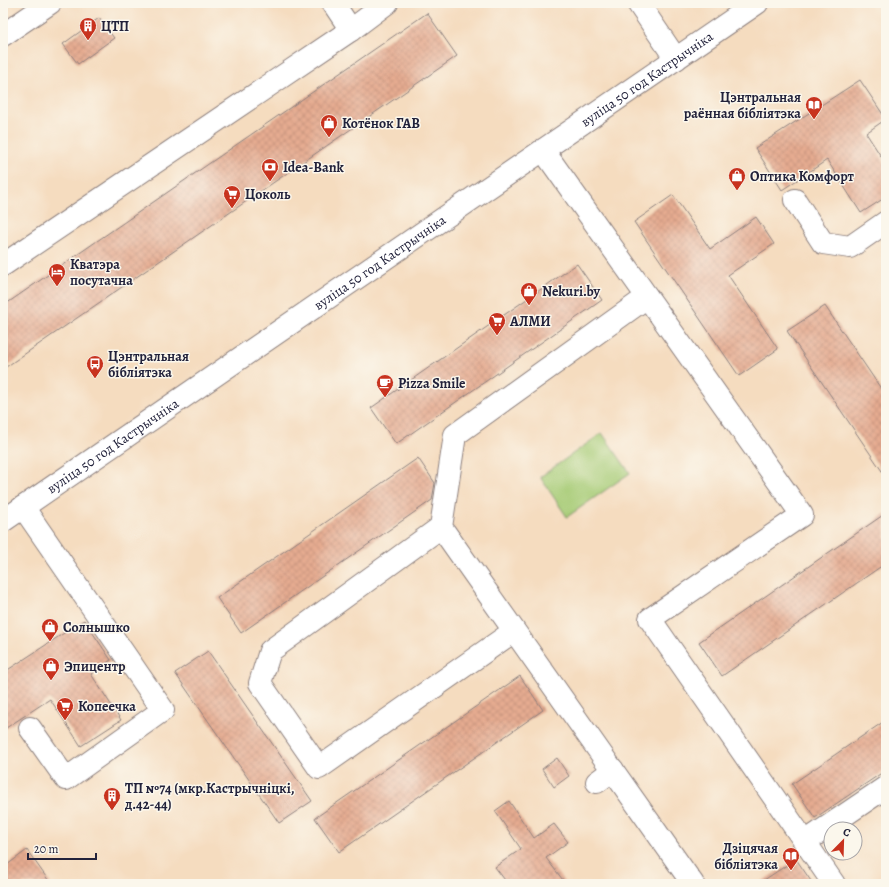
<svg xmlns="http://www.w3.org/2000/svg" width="889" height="887" viewBox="0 0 889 887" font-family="Alegreya,serif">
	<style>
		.garden { fill: #a6cb75; stroke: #647658 }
		.building { fill: url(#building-cross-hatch) }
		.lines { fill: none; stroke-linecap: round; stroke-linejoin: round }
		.minor-casing { stroke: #8c7f7d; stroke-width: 24 }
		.minor { stroke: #fff; stroke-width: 22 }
		.labels { text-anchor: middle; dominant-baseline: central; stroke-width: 3; stroke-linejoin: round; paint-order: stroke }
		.poi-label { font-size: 14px; font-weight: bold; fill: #22223b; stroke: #fbf7ec; text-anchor: start }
		.street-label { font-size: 14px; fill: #22223b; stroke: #fbf7ec }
	</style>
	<defs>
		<pattern id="building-cross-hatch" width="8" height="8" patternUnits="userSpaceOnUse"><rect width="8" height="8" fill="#e5ab90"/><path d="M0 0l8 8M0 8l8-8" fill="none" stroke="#c4937d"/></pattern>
	</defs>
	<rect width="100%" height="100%" fill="#fbf7ec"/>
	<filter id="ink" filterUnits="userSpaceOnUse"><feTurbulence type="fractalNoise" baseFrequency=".025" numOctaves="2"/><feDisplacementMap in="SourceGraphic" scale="8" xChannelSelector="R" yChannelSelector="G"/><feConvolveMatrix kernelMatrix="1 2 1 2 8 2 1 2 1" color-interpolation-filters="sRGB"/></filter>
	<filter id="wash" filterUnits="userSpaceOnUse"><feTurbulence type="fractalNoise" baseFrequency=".012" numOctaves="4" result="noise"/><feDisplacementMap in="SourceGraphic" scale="16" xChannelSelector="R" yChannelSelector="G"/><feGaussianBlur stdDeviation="0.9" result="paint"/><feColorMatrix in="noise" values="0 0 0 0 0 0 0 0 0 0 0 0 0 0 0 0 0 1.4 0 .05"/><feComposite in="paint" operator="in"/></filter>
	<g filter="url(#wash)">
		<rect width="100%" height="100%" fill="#f5dcbf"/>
		<polygon class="garden" points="602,433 630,473 567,517 540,477"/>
		<g id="blocks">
			<g class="building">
				<polygon points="427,13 457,56 3,369 3,306"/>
				<polygon points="99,18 114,38 78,64 63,44"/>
				<polygon points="860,80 886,119 866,133 886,164 886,197 861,213 827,160 782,190 755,148"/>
				<polygon points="673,195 710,249 756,217 774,244 728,275 778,349 739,376 634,222"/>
				<polygon points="577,264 602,300 396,444 371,408"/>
				<polygon points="825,306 886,396 886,477 787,331"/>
				<polygon points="418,458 435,483 432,500 241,633 217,598"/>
				<polygon points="886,513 886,563 722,676 699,642"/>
				<polygon points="84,620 111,660 91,674 121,720 81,746 50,699 3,730 3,673"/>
				<polygon points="208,651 312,801 279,823 175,673"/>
				<polygon points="520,676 543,710 339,852 315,818"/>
				<polygon points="886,720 886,770 815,818 792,784"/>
				<polygon points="557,758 569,776 554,787 542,769"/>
				<polygon points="509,801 534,838 554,824 568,842 546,858 566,884 508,884 495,867 521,849 495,811"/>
				<polygon points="27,850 51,884 3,884 3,868"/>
				<polygon points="796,859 813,884 758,884"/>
			</g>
		</g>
	</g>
	<g filter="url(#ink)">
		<use href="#blocks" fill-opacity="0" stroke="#8c7f7d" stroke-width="1"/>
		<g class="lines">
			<defs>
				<g id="minor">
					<polyline points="333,3 351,30"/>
					<polyline points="638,3 676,59"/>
					<polyline points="3,35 50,3"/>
					<polyline points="543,150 802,515 650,619 805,842 886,787"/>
					<polyline points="795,200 823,243 850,247 886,222"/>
					<polyline points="3,265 351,30 387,3"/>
					<polyline points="647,297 455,435 441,527 693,884"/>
					<polyline points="23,507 163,710 66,779 30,728"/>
					<path id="s1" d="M3,521L757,3"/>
					<polyline points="441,527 270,651 260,683 319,768 514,631"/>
					<polyline points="597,782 613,770"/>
					<polyline points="805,842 834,884"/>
				</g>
			</defs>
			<use href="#minor" class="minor-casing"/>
			<use href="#minor" class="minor"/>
		</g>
	</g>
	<defs>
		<symbol id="building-pin" viewBox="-11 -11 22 30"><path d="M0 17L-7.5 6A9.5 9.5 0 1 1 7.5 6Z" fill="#c8321e" stroke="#fbf7ec"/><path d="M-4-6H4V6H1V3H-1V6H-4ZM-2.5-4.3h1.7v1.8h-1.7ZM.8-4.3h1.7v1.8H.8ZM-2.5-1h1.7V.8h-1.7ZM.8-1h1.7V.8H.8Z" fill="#fff"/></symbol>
		<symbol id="library-pin" viewBox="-11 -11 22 30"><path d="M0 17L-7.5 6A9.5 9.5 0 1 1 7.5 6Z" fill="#c8321e" stroke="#fbf7ec"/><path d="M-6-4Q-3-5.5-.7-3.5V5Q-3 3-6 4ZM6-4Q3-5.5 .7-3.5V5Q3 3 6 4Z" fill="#fff"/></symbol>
		<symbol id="shop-pin" viewBox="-11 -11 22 30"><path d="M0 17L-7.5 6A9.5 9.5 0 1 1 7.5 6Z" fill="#c8321e" stroke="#fbf7ec"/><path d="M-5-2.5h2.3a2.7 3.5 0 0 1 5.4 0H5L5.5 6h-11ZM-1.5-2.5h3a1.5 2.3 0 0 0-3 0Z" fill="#fff"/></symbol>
		<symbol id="bank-pin" viewBox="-11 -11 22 30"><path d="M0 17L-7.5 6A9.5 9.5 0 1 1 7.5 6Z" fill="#c8321e" stroke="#fbf7ec"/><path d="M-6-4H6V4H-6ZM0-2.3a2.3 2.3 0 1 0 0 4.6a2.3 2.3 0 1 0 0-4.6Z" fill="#fff"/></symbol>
		<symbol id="supermarket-pin" viewBox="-11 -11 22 30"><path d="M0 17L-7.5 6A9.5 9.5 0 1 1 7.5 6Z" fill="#c8321e" stroke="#fbf7ec"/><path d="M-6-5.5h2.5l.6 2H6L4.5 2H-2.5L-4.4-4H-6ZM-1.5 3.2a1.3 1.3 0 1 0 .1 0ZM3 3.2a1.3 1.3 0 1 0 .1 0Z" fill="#fff"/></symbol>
		<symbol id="hotel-pin" viewBox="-11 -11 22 30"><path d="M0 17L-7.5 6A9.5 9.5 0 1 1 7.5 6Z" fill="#c8321e" stroke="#fbf7ec"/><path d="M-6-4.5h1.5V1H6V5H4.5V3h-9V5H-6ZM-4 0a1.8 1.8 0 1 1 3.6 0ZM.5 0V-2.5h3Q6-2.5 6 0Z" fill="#fff"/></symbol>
		<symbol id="bus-pin" viewBox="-11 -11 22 30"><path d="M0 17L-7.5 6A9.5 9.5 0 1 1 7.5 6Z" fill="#c8321e" stroke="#fbf7ec"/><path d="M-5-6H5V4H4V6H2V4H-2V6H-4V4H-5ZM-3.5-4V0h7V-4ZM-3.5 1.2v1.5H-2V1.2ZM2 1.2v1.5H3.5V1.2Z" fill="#fff"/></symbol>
		<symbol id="cafe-pin" viewBox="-11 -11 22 30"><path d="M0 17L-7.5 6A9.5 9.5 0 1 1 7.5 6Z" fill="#c8321e" stroke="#fbf7ec"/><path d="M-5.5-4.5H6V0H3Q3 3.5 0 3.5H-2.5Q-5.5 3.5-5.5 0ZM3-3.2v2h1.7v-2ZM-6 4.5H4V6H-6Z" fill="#fff"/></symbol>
	</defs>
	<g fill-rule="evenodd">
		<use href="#building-pin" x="78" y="16" width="20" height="27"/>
		<use href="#library-pin" x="804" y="95" width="20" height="27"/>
		<use href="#shop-pin" x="319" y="113" width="20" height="27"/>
		<use href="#bank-pin" x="260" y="157" width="20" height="27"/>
		<use href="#shop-pin" x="727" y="166" width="20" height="27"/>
		<use href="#supermarket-pin" x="222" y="184" width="20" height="27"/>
		<use href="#hotel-pin" x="47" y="262" width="20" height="27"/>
		<use href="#shop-pin" x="519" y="281" width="20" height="27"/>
		<use href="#supermarket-pin" x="487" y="311" width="20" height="27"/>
		<use href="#bus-pin" x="85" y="354" width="20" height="27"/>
		<use href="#cafe-pin" x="375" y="373" width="20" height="27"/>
		<use href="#shop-pin" x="40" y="617" width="20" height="27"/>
		<use href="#shop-pin" x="41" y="656" width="20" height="27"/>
		<use href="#supermarket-pin" x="55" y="696" width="20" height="27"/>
		<use href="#building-pin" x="102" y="786" width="20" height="27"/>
		<use href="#library-pin" x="781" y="846" width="20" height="27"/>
	</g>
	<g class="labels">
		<g class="poi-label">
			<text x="101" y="26">ЦТП</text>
			<text x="801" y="97" text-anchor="end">Цэнтральная<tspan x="801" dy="16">раённая бібліятэка</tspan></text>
			<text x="342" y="123">Котёнок ГАВ</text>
			<text x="283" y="167">Idea-Bank</text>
			<text x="750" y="176">Оптика Комфорт</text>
			<text x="245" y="194">Цоколь</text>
			<text x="70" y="264">Кватэра<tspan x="70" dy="16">посутачна</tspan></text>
			<text x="542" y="291">Nekuri.by</text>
			<text x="510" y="321">АЛМИ</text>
			<text x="108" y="356">Цэнтральная<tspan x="108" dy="16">бібліятэка</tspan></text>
			<text x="398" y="383">Pizza Smile</text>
			<text x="63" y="627">Солнышко</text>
			<text x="64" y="666">Эпицентр</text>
			<text x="78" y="706">Копеечка</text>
			<text x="125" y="788">ТП №74 (мкр.Кастрычніцкі,<tspan x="125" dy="16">д.42-44)</tspan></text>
			<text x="778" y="848" text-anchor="end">Дзіцячая<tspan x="778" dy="16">бібліятэка</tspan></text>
		</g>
		<g class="street-label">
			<text stroke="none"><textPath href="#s1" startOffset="781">вуліца 50 год Кастрычніка</textPath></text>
			<text stroke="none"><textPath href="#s1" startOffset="457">вуліца 50 год Кастрычніка</textPath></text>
			<text stroke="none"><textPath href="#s1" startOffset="133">вуліца 50 год Кастрычніка</textPath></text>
		</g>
	</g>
	<rect width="889" height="887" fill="none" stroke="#fbf7ec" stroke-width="16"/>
	<g transform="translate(843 841) rotate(23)"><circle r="19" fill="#fbf7ec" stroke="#a4a2a5"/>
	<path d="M0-3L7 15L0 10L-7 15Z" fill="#c8321e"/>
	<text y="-6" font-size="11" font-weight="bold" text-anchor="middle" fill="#22223b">С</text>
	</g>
	<path d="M28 853v6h68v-6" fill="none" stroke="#22223b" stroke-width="2"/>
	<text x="34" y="853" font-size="12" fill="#22223b" stroke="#fbf7ec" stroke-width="3" paint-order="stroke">20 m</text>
</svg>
